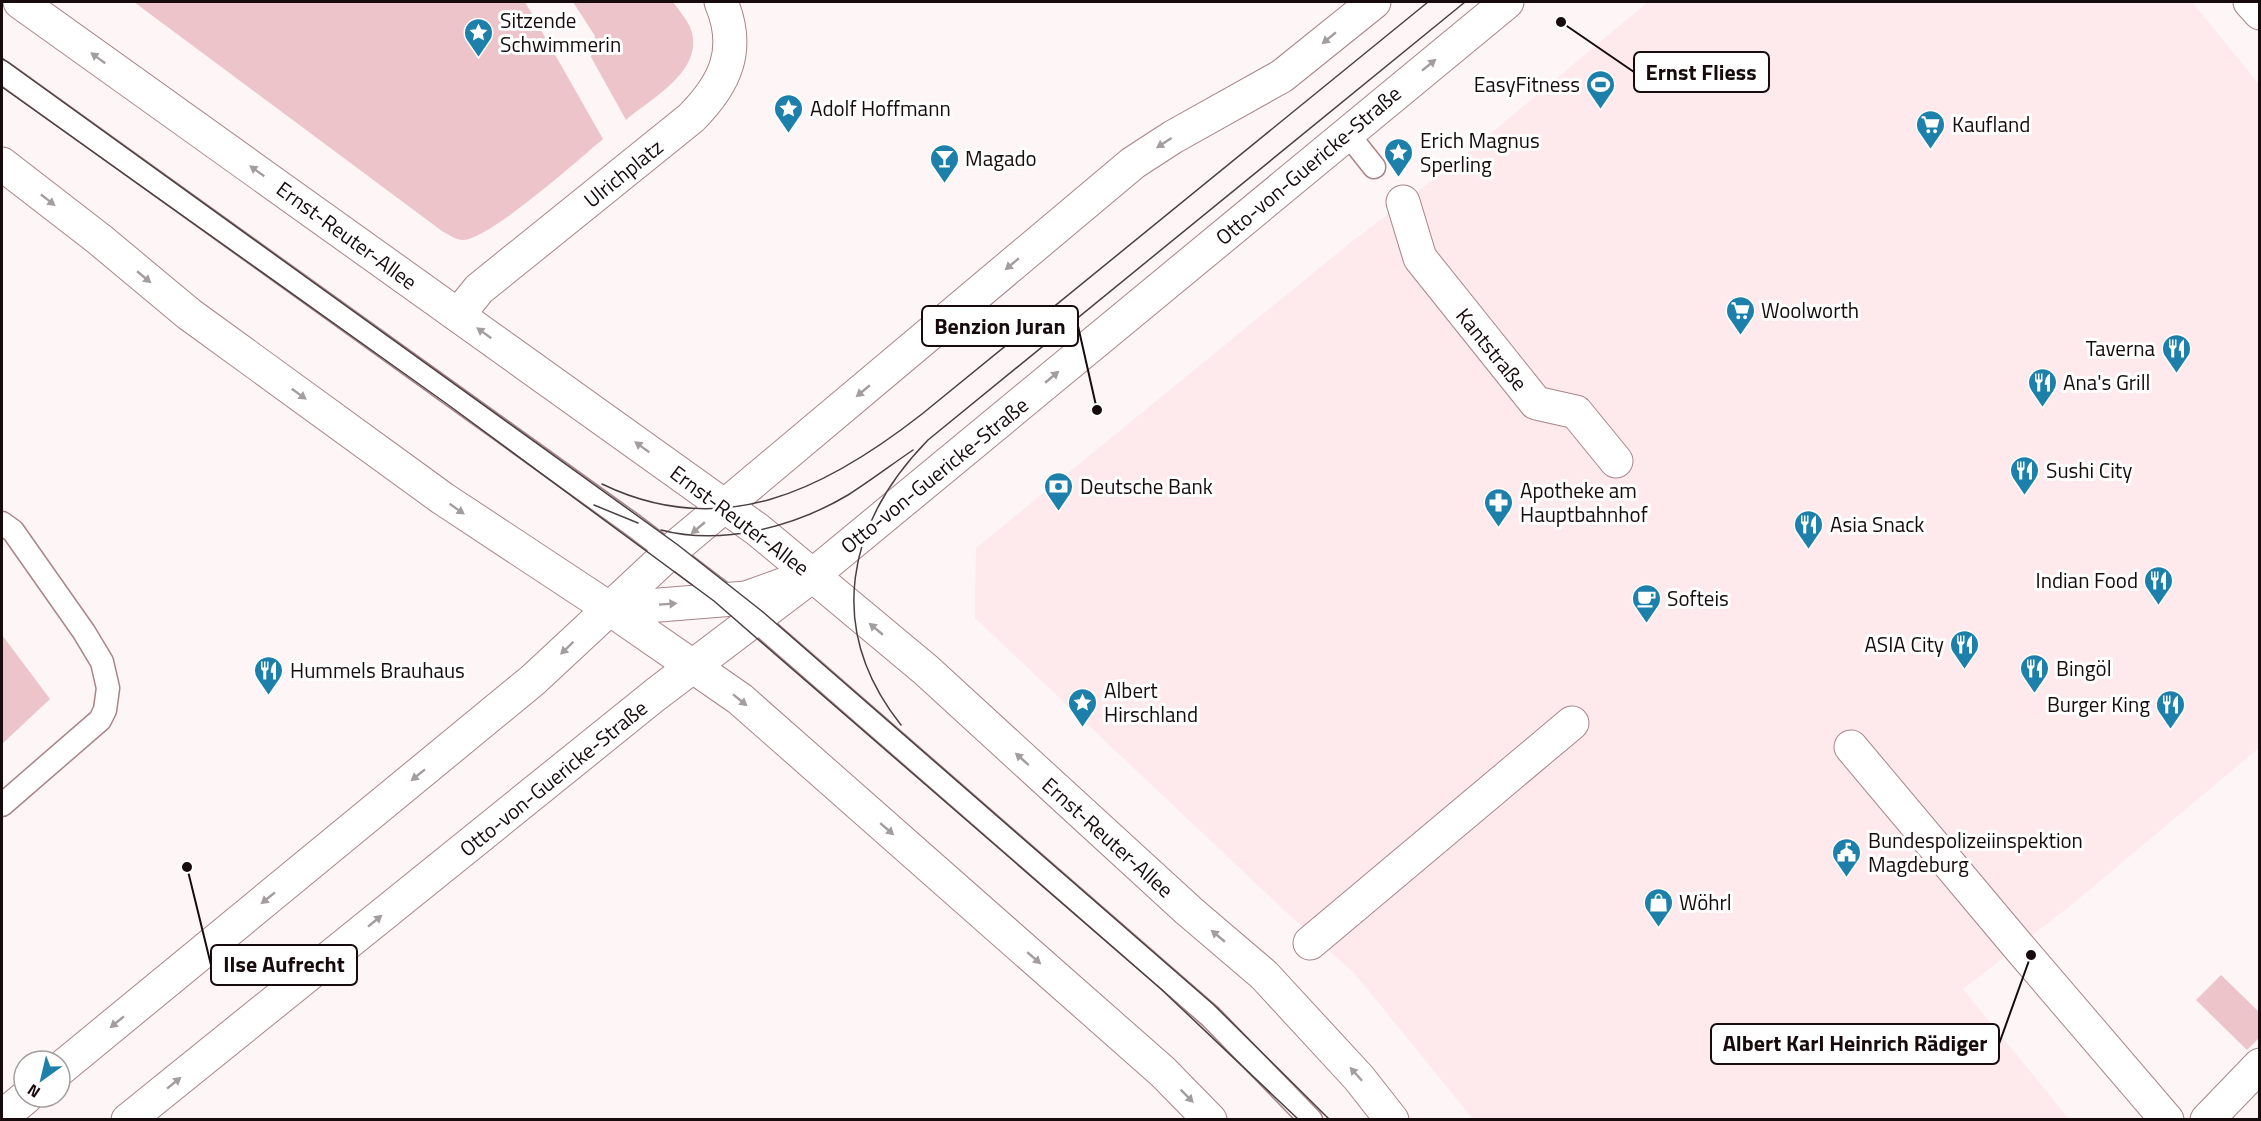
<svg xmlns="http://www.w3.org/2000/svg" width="2261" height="1121" viewBox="0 0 2261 1121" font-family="'Titillium Web',sans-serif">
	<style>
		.built { fill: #feeaec }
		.green { fill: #ecc4c9 }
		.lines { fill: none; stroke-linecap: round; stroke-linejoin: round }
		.lane-casing { stroke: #a98489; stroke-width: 25 }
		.street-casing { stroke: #a98489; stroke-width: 35 }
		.secondary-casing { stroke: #a98489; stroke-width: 35 }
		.lane { stroke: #fff; stroke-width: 22 }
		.street { stroke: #fff; stroke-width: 33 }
		.secondary { stroke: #fff; stroke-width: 33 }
		.tram { stroke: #4b3f41; stroke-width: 1.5 }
		.oneway { fill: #a39d9e }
		.labels { text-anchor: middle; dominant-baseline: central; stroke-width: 6; stroke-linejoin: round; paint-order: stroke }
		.poi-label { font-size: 21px; fill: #180b0d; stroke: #fff; text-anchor: start }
		.street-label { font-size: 21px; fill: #180b0d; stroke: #fff }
		.leader { fill: none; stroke: #180b0d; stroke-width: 2 }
		.callout-dot { fill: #180b0d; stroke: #fff; stroke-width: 2 }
		.callout { fill: #fff; stroke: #180b0d; stroke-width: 2 }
		.callout-label { font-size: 22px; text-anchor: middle; font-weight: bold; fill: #180b0d }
	</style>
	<rect width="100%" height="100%" fill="#fdf5f6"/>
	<polygon class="built" points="1648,2 2192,2 2259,84 2259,748 2070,906 1963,989 2069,1119 1473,1119 1355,974 1285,911 975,618 976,548 1350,243 1459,160"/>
	<g class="green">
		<path d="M134,2H525L603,139C578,160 492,237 464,240C456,240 449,235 442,231Z"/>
		<path d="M573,2H673C678,9 685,17 689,25C709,68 653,97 626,120L591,57L595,36Z"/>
		<polygon points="2,635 50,699 2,744"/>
		<polygon points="2221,975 2259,1012 2259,1038 2247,1050 2196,1000"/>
	</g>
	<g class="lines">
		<defs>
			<g id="lane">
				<polyline points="2,72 633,525 743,609 1211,1017 1311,1120"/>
				<polyline points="1347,133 1374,167"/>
				<polyline points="2,523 13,531 84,632 102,662 108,688 105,710 100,720 2,805"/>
			</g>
			<g id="street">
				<polyline points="2250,2 2260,13"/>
				<polyline points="1403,202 1420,258 1536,403 1576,412 1616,461"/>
				<path d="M458,315L479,289L691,118C726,83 741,49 721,2"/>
				<polyline points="1851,747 2018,946 2167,1120"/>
				<polyline points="1310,943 1572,723"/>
				<polyline points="2207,1120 2260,1065"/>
			</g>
			<g id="secondary">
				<polyline points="20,2 758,530 926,670 1189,911 1264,975 1359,1078 1392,1120"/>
				<polyline points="2,164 99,239 189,314 442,498 610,609 740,699 1163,1072 1210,1120"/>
				<polyline points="610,609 746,598 785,584"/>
				<polyline points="60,1069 533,680 678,545 1133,163 1173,137 1282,76 1374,2"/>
				<polyline points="2,1117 26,1097"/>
				<polyline points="128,1120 655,695 813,575 1507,2"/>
			</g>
		</defs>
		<use href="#lane" class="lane-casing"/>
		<use href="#street" class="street-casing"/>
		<use href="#secondary" class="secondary-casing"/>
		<use href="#lane" class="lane"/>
		<use href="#street" class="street"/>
		<use href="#secondary" class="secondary"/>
		<g class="tram">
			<polyline points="2,58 678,545 763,612 1214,1005 1330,1120"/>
			<polyline points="2,87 447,404 714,601 1161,989 1299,1120"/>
			<path d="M602,484C722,542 825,490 922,414L1428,2"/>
			<polyline points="594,505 638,523"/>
			<path d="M661,530C722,546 794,527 848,495C870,481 891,465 913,450"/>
			<path d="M901,725C825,629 846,524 928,440L1465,2"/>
		</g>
	</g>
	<defs><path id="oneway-solid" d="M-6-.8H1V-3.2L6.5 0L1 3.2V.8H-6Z" transform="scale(1.5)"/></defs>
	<g class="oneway">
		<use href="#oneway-solid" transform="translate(1329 38) rotate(141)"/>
		<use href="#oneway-solid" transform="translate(98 58) rotate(-144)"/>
		<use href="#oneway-solid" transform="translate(1429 65) rotate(-39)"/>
		<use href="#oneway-solid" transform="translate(1164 143) rotate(147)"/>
		<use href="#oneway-solid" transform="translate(257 171) rotate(-144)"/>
		<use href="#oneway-solid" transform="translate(48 200) rotate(38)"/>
		<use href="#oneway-solid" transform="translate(1012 264) rotate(140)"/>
		<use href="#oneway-solid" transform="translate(144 277) rotate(40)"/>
		<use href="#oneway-solid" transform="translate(484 333) rotate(-144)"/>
		<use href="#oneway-solid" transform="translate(1052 377) rotate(-40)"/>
		<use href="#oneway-solid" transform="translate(863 391) rotate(140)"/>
		<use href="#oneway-solid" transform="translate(299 394) rotate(36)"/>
		<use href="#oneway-solid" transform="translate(642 447) rotate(-144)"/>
		<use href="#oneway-solid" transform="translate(457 509) rotate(35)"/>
		<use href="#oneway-solid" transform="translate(698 528) rotate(140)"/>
		<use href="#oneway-solid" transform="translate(668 604) rotate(-4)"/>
		<use href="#oneway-solid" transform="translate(876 629) rotate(-140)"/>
		<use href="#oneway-solid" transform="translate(567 648) rotate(136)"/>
		<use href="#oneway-solid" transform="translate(740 700) rotate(39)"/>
		<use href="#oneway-solid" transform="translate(1022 759) rotate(-138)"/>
		<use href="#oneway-solid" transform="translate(418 775) rotate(141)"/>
		<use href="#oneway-solid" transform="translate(887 829) rotate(41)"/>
		<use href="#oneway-solid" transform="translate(268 898) rotate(141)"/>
		<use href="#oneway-solid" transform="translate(375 921) rotate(-39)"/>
		<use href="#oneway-solid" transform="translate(1218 936) rotate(-140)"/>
		<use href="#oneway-solid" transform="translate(1034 958) rotate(41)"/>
		<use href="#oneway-solid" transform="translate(117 1022) rotate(141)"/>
		<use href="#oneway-solid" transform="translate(1356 1074) rotate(-132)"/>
		<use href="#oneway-solid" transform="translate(174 1083) rotate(-39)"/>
		<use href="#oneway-solid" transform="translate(1187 1096) rotate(45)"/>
	</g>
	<defs>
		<symbol id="sight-pin" viewBox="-11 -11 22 30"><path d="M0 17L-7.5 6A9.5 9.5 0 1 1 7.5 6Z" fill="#1c80ab" stroke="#fff"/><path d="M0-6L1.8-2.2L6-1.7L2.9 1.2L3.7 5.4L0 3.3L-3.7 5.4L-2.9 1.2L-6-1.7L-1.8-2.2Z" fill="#fff"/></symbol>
		<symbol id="stadium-pin" viewBox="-11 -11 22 30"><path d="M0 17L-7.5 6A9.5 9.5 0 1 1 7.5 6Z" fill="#1c80ab" stroke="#fff"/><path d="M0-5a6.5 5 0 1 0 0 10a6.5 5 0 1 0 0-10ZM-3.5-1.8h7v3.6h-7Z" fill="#fff"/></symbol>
		<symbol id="supermarket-pin" viewBox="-11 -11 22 30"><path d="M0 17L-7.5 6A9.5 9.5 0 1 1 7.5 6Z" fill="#1c80ab" stroke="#fff"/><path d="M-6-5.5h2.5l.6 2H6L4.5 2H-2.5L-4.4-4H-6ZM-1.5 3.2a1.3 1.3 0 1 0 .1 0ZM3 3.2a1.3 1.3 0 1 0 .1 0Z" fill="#fff"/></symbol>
		<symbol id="bar-pin" viewBox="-11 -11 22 30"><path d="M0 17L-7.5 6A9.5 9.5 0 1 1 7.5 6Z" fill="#1c80ab" stroke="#fff"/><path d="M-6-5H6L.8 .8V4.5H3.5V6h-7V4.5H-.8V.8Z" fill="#fff"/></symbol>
		<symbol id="restaurant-pin" viewBox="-11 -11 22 30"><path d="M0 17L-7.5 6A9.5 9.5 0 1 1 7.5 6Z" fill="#1c80ab" stroke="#fff"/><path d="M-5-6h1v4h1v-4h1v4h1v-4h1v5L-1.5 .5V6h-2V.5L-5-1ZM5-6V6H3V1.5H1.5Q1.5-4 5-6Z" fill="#fff"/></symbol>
		<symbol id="bank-pin" viewBox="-11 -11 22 30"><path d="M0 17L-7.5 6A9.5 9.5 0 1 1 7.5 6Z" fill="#1c80ab" stroke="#fff"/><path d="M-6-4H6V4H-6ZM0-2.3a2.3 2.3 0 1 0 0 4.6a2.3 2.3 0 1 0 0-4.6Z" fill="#fff"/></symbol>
		<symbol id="pharmacy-pin" viewBox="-11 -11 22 30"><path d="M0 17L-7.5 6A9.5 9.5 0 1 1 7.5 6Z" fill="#1c80ab" stroke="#fff"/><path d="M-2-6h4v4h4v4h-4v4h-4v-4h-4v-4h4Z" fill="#fff"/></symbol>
		<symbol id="cafe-pin" viewBox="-11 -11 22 30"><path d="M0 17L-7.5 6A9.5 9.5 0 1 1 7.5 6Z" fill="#1c80ab" stroke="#fff"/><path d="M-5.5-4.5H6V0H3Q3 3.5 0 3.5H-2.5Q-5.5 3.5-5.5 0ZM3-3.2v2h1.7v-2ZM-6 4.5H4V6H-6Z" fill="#fff"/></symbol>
		<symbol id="civic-pin" viewBox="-11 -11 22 30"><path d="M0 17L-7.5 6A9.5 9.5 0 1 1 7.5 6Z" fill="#1c80ab" stroke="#fff"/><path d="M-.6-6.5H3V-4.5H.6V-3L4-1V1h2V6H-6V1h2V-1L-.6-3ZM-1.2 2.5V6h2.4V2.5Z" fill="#fff"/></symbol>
		<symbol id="shop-pin" viewBox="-11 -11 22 30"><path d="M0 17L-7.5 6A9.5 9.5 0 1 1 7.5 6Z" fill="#1c80ab" stroke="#fff"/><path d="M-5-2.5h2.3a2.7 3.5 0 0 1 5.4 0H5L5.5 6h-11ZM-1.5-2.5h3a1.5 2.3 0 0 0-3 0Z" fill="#fff"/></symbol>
	</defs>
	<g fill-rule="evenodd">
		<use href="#sight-pin" x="462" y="16" width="33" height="45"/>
		<use href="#stadium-pin" x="1584" y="68" width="33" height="45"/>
		<use href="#sight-pin" x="772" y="92" width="33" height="45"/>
		<use href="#supermarket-pin" x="1914" y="108" width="33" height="45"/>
		<use href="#sight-pin" x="1382" y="136" width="33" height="45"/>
		<use href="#bar-pin" x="928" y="142" width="33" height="45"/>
		<use href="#supermarket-pin" x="1724" y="294" width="33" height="45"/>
		<use href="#restaurant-pin" x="2160" y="332" width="33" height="45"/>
		<use href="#restaurant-pin" x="2026" y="366" width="33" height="45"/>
		<use href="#restaurant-pin" x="2008" y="454" width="33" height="45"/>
		<use href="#bank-pin" x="1042" y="470" width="33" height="45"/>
		<use href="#pharmacy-pin" x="1482" y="486" width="33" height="45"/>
		<use href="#restaurant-pin" x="1792" y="508" width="33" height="45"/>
		<use href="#restaurant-pin" x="2142" y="564" width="33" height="45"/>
		<use href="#cafe-pin" x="1630" y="582" width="33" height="45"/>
		<use href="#restaurant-pin" x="1948" y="628" width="33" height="45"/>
		<use href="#restaurant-pin" x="2018" y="652" width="33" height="45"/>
		<use href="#restaurant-pin" x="252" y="654" width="33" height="45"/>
		<use href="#sight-pin" x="1066" y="686" width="33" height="45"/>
		<use href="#restaurant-pin" x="2154" y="688" width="33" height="45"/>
		<use href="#civic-pin" x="1830" y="836" width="33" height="45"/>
		<use href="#shop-pin" x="1642" y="886" width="33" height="45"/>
	</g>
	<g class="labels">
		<g class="poi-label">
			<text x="500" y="20">Sitzende<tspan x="500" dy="24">Schwimmerin</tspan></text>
			<text x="1580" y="84" text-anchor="end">EasyFitness</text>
			<text x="810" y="108">Adolf Hoffmann</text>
			<text x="1952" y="124">Kaufland</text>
			<text x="1420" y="140">Erich Magnus<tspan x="1420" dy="24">Sperling</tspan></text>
			<text x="965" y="158">Magado</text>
			<text x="1761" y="310">Woolworth</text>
			<text x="2155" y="348" text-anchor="end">Taverna</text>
			<text x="2063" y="382">Ana's Grill</text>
			<text x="2046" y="470">Sushi City</text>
			<text x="1080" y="486">Deutsche Bank</text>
			<text x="1520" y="490">Apotheke am<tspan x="1520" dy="24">Hauptbahnhof</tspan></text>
			<text x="1830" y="524">Asia Snack</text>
			<text x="2138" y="580" text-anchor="end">Indian Food</text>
			<text x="1667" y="598">Softeis</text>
			<text x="1944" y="644" text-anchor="end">ASIA City</text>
			<text x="2056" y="668">Bingöl</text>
			<text x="290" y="670">Hummels Brauhaus</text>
			<text x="1104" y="690">Albert<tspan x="1104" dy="24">Hirschland</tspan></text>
			<text x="2150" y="704" text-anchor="end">Burger King</text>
			<text x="1868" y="840">Bundespolizeiinspektion<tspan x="1868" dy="24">Magdeburg</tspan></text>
			<text x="1679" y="902">Wöhrl</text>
		</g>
		<g class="street-label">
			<text transform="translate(1308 165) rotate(-40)">Otto-von-Guericke-Straße</text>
			<text transform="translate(623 173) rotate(-39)">Ulrichplatz</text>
			<text transform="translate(347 235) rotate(36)">Ernst-Reuter-Allee</text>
			<text transform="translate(1492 349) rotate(51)">Kantstraße</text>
			<text transform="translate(934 475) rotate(-39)">Otto-von-Guericke-Straße</text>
			<text transform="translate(740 520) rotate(37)">Ernst-Reuter-Allee</text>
			<text transform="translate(553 778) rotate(-39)">Otto-von-Guericke-Straße</text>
			<text transform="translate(1108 837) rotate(42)">Ernst-Reuter-Allee</text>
		</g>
	</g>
	<path class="leader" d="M1561 22L1634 72M1097 410L1078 326M187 867L211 965M2031 955L1999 1044"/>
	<g class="callout-dot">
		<circle cx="1561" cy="22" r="6"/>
		<circle cx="1097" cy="410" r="6"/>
		<circle cx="187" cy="867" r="6"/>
		<circle cx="2031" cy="955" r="6"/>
	</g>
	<g class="callout">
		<rect x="1634" y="52" width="135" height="40" rx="6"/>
		<rect x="922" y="306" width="156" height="40" rx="6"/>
		<rect x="211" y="945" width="146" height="40" rx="6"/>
		<rect x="1711" y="1024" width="288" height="40" rx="6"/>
	</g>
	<g class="callout-label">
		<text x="1701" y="80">Ernst Fliess</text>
		<text x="1000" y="334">Benzion Juran</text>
		<text x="284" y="972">Ilse Aufrecht</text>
		<text x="1855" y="1051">Albert Karl Heinrich Rädiger</text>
	</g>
	<rect width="2261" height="1121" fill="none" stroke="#180b0d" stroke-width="6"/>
	<g transform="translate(42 1079) rotate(214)"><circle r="28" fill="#ffffff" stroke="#a39d9e" stroke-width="1.5"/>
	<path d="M0-4.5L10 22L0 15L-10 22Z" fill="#1c80ab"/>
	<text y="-9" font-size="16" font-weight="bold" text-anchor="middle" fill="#180b0d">N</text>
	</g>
</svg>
